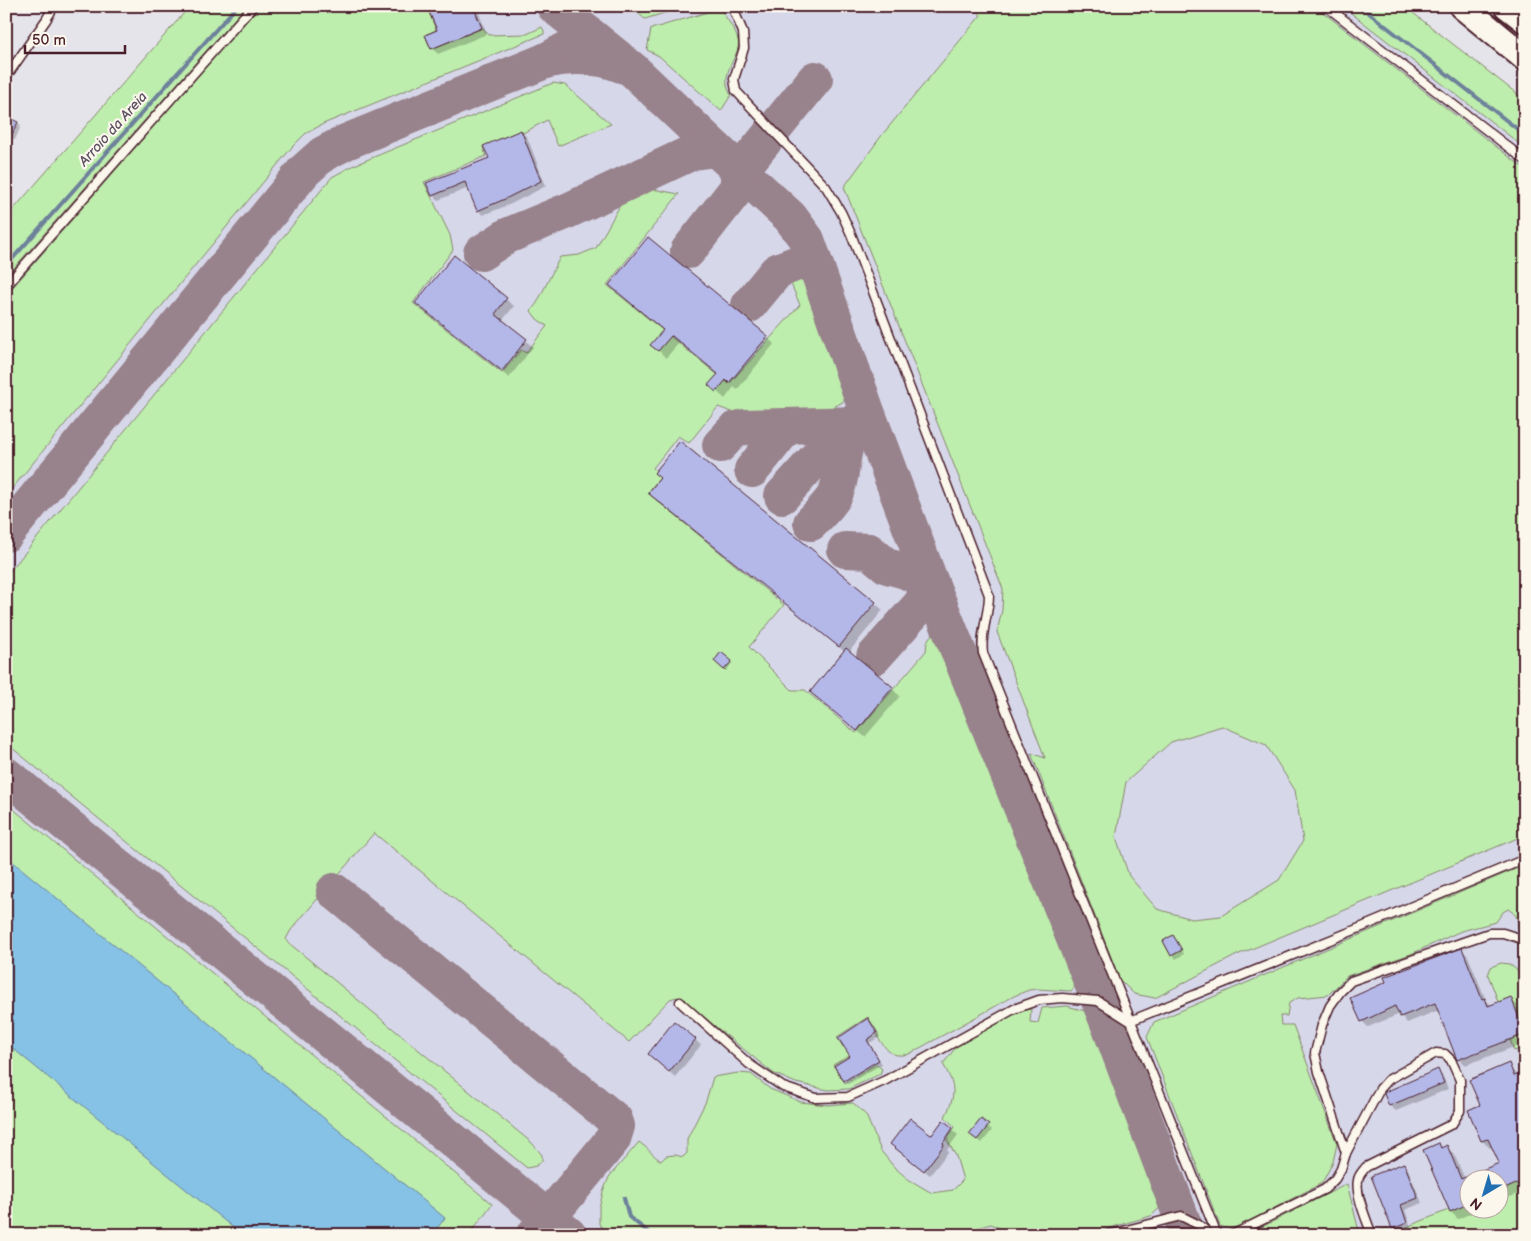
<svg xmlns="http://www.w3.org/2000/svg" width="1531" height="1241" viewBox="0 0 1531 1241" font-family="'Balsamiq Sans',sans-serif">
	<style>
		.built { fill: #d7d7ea; fill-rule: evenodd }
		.green { fill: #beeead; stroke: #84866c; fill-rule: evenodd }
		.water { fill: #85c2e5; stroke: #6d819b }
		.shadow { fill: #0003 }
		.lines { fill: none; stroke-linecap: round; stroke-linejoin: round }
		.stream { stroke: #6d819b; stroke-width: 4 }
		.taxiway { stroke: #98828b; stroke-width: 36 }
		.building { fill: #b4b8e9; stroke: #4a1f2b }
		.lane-casing { stroke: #4a1f2b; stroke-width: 11 }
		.primary-casing { stroke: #4a1f2b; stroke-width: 29 }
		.lane { stroke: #fbf7ec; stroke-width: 8 }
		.primary { stroke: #fbf7ec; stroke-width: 25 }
		.labels { text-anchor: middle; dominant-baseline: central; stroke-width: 4.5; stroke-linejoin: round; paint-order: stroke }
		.water-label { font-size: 14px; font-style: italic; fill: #5c5063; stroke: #fbf7ec }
	</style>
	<rect width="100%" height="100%" fill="#e6e4eb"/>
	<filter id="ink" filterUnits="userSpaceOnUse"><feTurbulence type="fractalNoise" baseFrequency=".02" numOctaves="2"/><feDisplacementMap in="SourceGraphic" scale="10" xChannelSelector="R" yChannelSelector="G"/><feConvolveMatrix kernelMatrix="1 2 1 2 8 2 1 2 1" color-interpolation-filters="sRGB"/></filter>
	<g filter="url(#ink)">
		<path class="built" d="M190,6H1404L1525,100V1235H6V218ZM1468,1178H1498V1208H1468Z"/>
		<g class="green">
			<polygon points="190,6 246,6 6,277 6,218"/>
			<polygon points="259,6 444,6 429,12 436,30 425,35 431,49 483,28 489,35 527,34 542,27 544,31 544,34 323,124 305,134 292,147 6,496 6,295"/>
			<polygon points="629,6 687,6 645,19"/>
			<path d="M972,6H1315L1525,169V835L1237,955L1155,998L1134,994L1120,980L1031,753L1045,758L997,632L1002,610L1003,589L844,187L882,135L981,15ZM1222,726L1266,745L1295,790L1303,841L1279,880L1221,916L1192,919L1157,909L1129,876L1116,837L1126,782L1171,742Z"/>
			<polygon points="1342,6 1404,6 1525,100 1525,148"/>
			<path d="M720,10C726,16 736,32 738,40C742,56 717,72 731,95L721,111L659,56L647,50L651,29L711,11Z"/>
			<path d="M553,83L565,85L611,124L558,146L547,120L525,132L483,147L486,156L424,182L450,235L453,250L413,303L502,373L521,350L526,353L547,326L537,319L531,311L537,303L560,257L579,255L596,248L627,193L652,189L679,194L607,285L729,384L800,305L789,279L806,273L809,276L850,394C837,417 769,420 744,415C735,414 727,410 718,407L689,443L678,436L653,468L662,476L652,487L649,494L784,605L749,647L792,690H805L856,733L926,651C927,639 928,635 940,631L1074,970L1078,984L1071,991L1037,989L1029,990L1014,996L909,1054C891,1058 888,1051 878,1038V1033L868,1017L837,1037L843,1047L855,1038L862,1048L833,1065L845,1083L876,1064L882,1069L880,1074L849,1089L828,1090L796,1083L773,1073L684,1001L677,997L670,999L629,1042L374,833L291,930L286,939L290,944L532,1143L542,1155V1161L536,1166L527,1168L6,743V576L332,177L352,166Z"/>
			<polygon points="6,803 492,1204 469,1235 6,1235"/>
			<path d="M1525,865V932H1522L1518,927C1518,918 1516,914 1508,909L1503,912L1496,922L1461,931L1411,954L1347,976L1328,995L1298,998L1289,1003L1287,1016H1280L1281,1025H1293L1337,1144L1333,1162L1322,1183L1240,1226L1229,1229L1220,1226L1147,1037L1154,1022Z"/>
			<polygon points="1501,963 1509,964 1517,970 1525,984 1525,1054 1521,1049 1514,1051 1495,993 1488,975 1491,967"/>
			<path d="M1067,1006L1085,1011L1092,1021L1165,1203L1151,1216L1084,1235H1014L991,1224L976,1228L963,1235L955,1230L945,1235H608L599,1224V1208L603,1192L609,1177L639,1142C648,1148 653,1156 661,1161L666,1156L675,1155L683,1157L687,1153V1139L706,1101L713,1077L738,1073L751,1074L770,1089L801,1102L827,1105L853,1103L866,1115L881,1151L894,1167L908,1179L932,1193L953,1190L963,1180L956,1156L947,1140L955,1127L945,1117C956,1094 956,1087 943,1064L956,1047L1017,1011L1031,1009L1030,1022L1038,1023L1042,1008Z"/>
			<polygon points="1525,1180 1525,1235 1378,1235 1378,1231 1387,1228 1392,1233 1468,1202 1468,1208 1498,1208 1499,1190"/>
			<polygon points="1347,1184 1360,1235 1246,1235"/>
		</g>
		<polygon class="water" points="6,856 445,1218 432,1235 242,1235 6,1043"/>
		<g class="shadow">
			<polygon points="342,6 356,6 346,10"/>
			<polygon points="447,6 476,6 487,34 438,54 432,48"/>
			<polygon points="8,116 16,120 21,126 15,140 6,135 6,118"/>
			<polygon points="521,132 527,137 546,186 511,204 483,215 478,210 469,188 438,200 433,195 491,159"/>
			<polygon points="454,257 514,306 502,321 533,347 509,378 417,303"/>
			<polygon points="611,285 767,337 774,344 737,390 734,387 725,399 710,385 719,374 681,344 679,343 666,358 660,352 652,345 664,330"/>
			<polygon points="680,443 883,610 849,652 900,696 865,737 819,700 845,652 658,500"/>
			<polygon points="721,654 732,663 726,671 715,661"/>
			<polygon points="1176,940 1184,954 1176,959 1164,942"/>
			<polygon points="1462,950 1468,956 1486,1000 1492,1006 1510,999 1517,1005 1525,1026 1525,1043 1465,1065 1458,1059 1439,1010 1407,1023 1400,1014 1368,1027 1362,1021"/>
			<polygon points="868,1020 880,1037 869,1043 882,1064 848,1084 836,1066 852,1056"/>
			<polygon points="695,1040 701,1045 675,1077 649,1054"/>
			<polygon points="1508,1065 1517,1076 1525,1073 1525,1191 1498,1202 1498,1178 1468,1178 1468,1208 1483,1208 1458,1219 1451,1212 1439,1144 1443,1148 1447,1147 1454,1154 1465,1179 1501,1164 1493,1147 1490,1148 1482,1141 1469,1111 1482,1105"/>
			<polygon points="1437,1071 1443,1076 1448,1089 1396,1111 1390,1106 1385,1094"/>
			<polygon points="981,1120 992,1130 982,1143 974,1137"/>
			<polygon points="943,1122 958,1135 947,1150 949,1151 930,1175 897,1149 933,1137"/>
			<polygon points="1403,1164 1408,1169 1422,1203 1405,1210 1411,1227 1398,1233 1393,1228"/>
		</g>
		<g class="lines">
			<g class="stream">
				<polyline points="1360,6 1525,135"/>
				<polyline points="6,266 237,6"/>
				<polyline points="624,1198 629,1217 652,1235"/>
			</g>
			<g class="taxiway">
				<polyline points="554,6 633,70 716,149 790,217 807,240 866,409 931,583 1110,1028 1188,1235"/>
				<path d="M567,49L545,61C572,55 598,55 624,66"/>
				<polyline points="745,176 745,165 815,79"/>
				<polyline points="688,251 738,187 738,174 736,166 745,165"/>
				<polyline points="481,253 507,236 565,212 693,152 716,149"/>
				<polyline points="749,305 777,271 813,257"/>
				<polyline points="720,445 734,430 744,427 861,424"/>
				<polyline points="752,470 784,430 791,426"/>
				<polyline points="782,496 837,435 854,422"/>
				<path d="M811,523C819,514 832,503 836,492C846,469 838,439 861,424L872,427"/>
				<polyline points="6,534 304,171 323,154 346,142 545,61"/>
				<polyline points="845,550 869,551 887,566 905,571 931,583 921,604 874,657"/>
				<polyline points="6,775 569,1235"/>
				<polyline points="334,891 615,1120 617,1126 613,1139 534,1235"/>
			</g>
		</g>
		<g class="building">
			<polygon points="444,6 473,6 482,28 431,49 425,35 437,30 429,12"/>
			<polygon points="6,116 18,122 6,147"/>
			<polygon points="521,130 541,181 505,199 477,211 465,182 432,196 426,183 489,158 483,146"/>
			<polygon points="648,237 768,336 729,383 726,380 716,392 708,385 718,374 672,336 671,336 658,351 650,345 663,330 609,285"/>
			<polygon points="454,255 507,298 495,314 527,339 502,371 415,303"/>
			<polygon points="680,441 876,602 839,647 648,493 660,478 654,473"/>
			<polygon points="846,648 893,687 857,731 810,692"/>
			<polygon points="721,652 732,661 724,670 714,661"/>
			<polygon points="1173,935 1182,950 1171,956 1163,941"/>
			<polygon points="1462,948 1482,999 1485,998 1488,1006 1511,997 1525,1034 1457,1060 1435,1003 1400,1017 1395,1006 1361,1022 1350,998 1386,982 1384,977"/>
			<polygon points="868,1018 877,1033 867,1040 879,1060 844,1081 834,1066 850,1056 838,1038"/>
			<polygon points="674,1021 696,1039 669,1072 648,1054"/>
			<polygon points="1509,1063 1514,1076 1525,1072 1525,1180 1498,1192 1498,1178 1468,1178 1468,1204 1450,1212 1423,1150 1439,1143 1441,1148 1447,1145 1461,1179 1499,1163 1488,1139 1481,1141 1468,1110 1480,1105 1469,1080"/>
			<polygon points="1438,1069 1444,1083 1389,1106 1384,1094 1385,1092"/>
			<polygon points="910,1118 932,1135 943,1120 953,1128 943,1143 944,1145 924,1171 890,1144"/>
			<polygon points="981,1119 989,1125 977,1140 969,1134"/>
			<polygon points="1404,1163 1418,1198 1401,1205 1407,1223 1392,1229 1371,1176"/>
		</g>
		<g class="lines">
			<defs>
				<g id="lane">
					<path d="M732,6L743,32L744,48L734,79L736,91L826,187L841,212L851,234L989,595C989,615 980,633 983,653L1217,1235"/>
					<polyline points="1326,6 1525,160"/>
					<polyline points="6,77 46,20 54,6"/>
					<polyline points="6,286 253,6"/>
					<polyline points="680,1002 749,1064 783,1087 816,1098 848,1097 886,1080 1014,1009 1039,1000 1062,998 1098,1001 1130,1021 1362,927 1525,859"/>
					<polyline points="1346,1153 1319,1072 1315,1053 1322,1025 1330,1006 1340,992 1351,981 1489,933 1503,933 1525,940"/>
					<polyline points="1107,1235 1181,1216 1199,1225 1211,1235"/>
					<path d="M1232,1235L1325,1189L1335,1179L1341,1169L1346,1153L1380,1089L1388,1080L1436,1053L1445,1054L1451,1060L1460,1080V1111L1452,1124L1366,1167C1363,1171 1359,1174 1358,1180C1355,1194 1367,1221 1372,1235"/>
				</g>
				<g id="primary">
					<polyline points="1462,6 1525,58"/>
					<polyline points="1507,6 1525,20"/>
				</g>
			</defs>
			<use href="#lane" class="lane-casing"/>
			<use href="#primary" class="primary-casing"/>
			<use href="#lane" class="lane"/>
			<use href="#primary" class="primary"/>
		</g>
	</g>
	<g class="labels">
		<g class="water-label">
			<text transform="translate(113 129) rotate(-48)">Arroio da Areia</text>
		</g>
	</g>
	<rect width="1531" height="1241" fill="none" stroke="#fbf7ec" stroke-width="25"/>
	<rect x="12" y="12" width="1506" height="1216" fill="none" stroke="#4a1f2b" stroke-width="2" filter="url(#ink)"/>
	<g transform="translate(1484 1194) rotate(218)"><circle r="24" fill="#fbf7ec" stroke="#b4a19f"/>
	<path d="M0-4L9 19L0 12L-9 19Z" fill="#1f6fb2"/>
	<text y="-8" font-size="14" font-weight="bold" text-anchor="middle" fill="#4a1f2b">N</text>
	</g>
	<path d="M25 45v8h100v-8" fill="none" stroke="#4a1f2b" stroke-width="2.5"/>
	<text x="32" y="45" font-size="15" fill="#4a1f2b" stroke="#fbf7ec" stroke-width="4" paint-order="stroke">50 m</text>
</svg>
